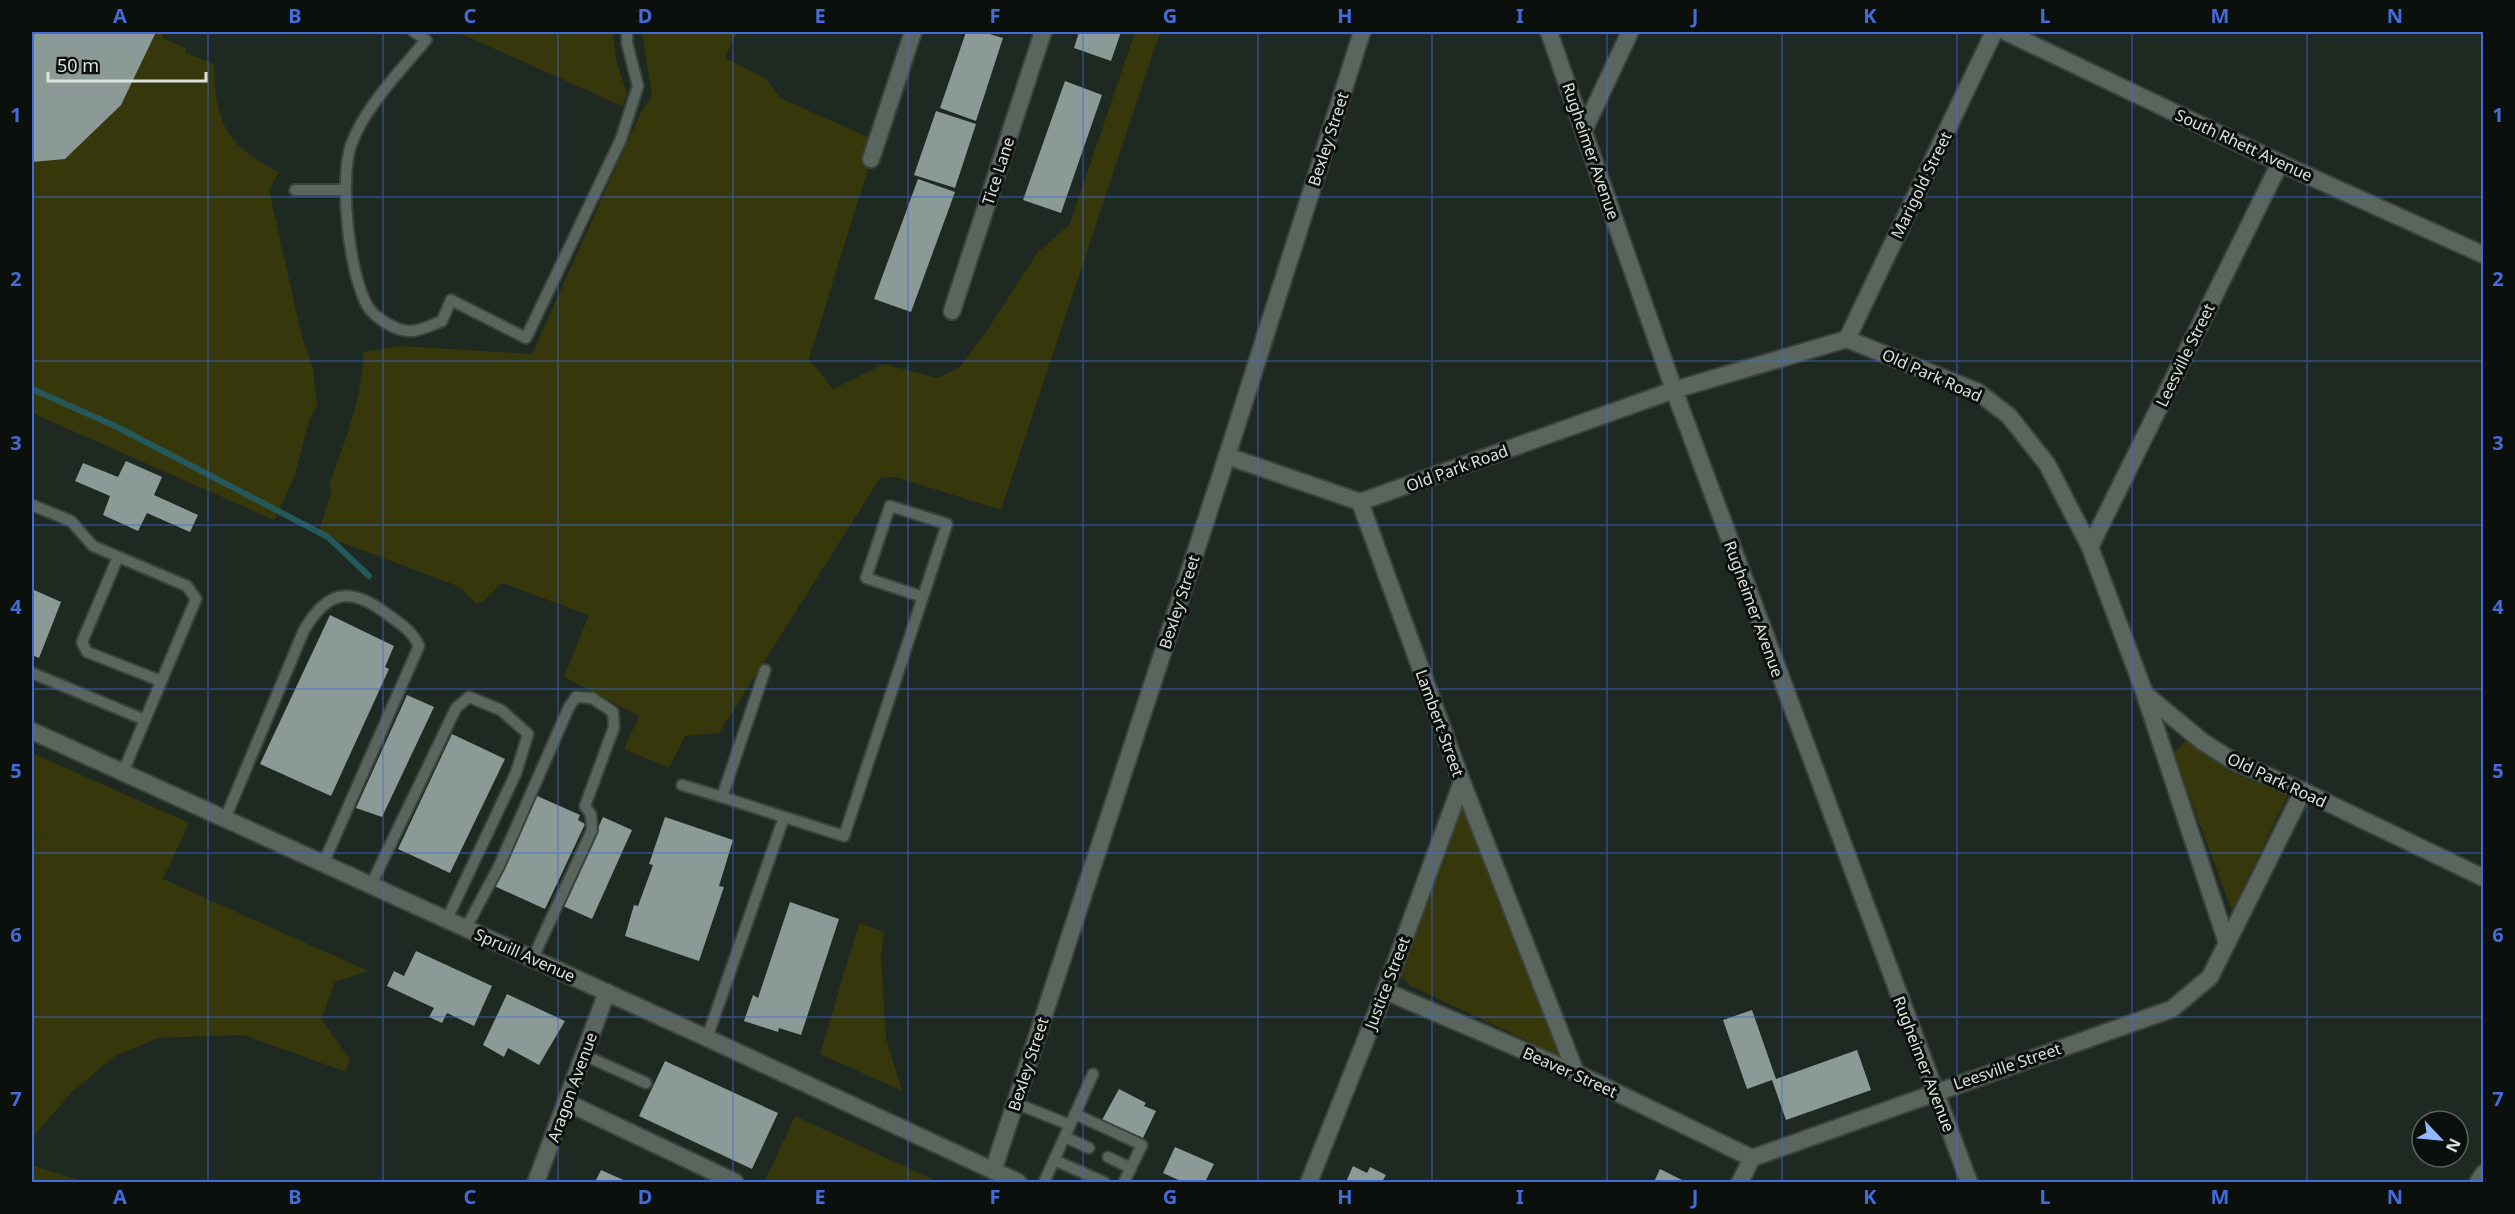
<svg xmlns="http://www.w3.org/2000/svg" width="2515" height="1214" viewBox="0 0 2515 1214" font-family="'Noto Sans',sans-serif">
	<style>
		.green { fill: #36380b }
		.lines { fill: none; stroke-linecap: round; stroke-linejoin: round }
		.stream { stroke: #24585a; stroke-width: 6 }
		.building { fill: #8b9a96 }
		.service-casing { stroke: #3b433d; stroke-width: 14 }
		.minor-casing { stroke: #3b433d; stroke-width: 20 }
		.tertiary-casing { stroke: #3b433d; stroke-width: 20 }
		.service { stroke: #5a655d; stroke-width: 10 }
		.minor { stroke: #5a655d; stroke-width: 16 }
		.tertiary { stroke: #5a655d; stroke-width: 16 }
		.grid { fill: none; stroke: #436bd9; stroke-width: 1.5; stroke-opacity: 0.55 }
		.labels { text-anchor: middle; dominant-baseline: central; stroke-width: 6; stroke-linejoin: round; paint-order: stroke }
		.street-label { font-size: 16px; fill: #dbe1dd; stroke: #0c100d }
		.neatline { fill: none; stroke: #436bd9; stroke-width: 2 }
		.grid-label { font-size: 20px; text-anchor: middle; font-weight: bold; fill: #436bd9 }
	</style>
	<rect width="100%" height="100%" fill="#1e2922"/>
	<g class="green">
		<path d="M32,32H164L162,38L186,48V53L214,64C215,122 226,146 279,172L269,190L302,337L313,368L317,405L309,421L294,478L274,520L32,413Z"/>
		<polygon points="457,32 613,32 616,61 627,93 622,106"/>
		<path d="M642,32H737L725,58L765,78L780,98L870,138L871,159L809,359L833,389L884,364L937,378L960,367L984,335L1038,252L1070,224L1135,32H1160L1001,510L896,477L880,478L719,733L685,736L669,768L624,749L639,716L564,677L589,615L502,583L485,600L476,604L460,587L328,537L317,536L332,490L329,486C344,442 363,399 363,352L400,346L532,354L640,114L652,96Z"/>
		<polygon points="2185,741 2193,741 2229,771 2288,795 2232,911 2174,754"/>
		<polygon points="32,753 189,823 163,879 368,971 335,982 321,1019 350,1059 346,1072 244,1035 158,1038 115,1056 72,1092 36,1133 32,1153 32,833 52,842 32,832"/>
		<polygon points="1460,810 1466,813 1564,1058 1411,986 1400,975 1400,966 1456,813"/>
		<polygon points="859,923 884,932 881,958 886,1038 902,1091 820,1054"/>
		<polygon points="795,1116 932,1179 932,1182 765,1181"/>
		<polygon points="32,1165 85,1182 32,1182"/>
	</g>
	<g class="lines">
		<polyline class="stream" points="32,389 115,426 328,537 369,576"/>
	</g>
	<g class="building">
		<polygon points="32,32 156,32 121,105 65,159 32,162"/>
		<polygon points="966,32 983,32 1003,38 976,121 940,108"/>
		<polygon points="1079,32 1121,32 1111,61 1074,48"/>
		<polygon points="1065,81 1102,95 1061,213 1023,200"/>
		<polygon points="936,111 976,124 955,188 914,175"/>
		<polygon points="918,179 955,192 911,312 874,299"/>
		<polygon points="126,461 162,477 154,495 198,515 190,532 147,513 138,531 103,515 110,496 75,481 83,463 118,477"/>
		<polygon points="32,589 61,602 39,658 32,655"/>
		<polygon points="330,615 394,646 385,667 389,669 331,796 260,764"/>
		<polygon points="407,695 434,707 382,817 356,808"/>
		<polygon points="452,734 505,759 450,873 398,849"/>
		<polygon points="535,795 580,815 578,820 585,824 545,909 492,885"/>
		<polygon points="603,817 632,830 592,919 563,906"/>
		<polygon points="665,817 733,840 719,886 724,887 699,961 625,936 634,905 638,906 653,865 649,864"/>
		<polygon points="790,902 839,919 801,1035 779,1028 778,1032 744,1021 753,995 758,998"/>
		<polygon points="416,951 492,986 474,1026 447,1013 442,1023 429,1017 434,1008 387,986 394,971 404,976"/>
		<polygon points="507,994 565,1021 539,1065 508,1048 504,1057 483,1045"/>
		<polygon points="1752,1010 1776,1079 1857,1050 1871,1090 1786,1120 1772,1080 1747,1089 1723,1020"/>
		<polygon points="665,1061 778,1113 752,1169 639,1116"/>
		<polygon points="1119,1089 1146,1103 1144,1106 1156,1111 1143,1138 1102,1120"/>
		<polygon points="1175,1147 1214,1164 1205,1182 1183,1182 1163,1173"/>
		<polygon points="1353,1166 1367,1173 1370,1167 1386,1175 1383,1180 1387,1182 1346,1182"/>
		<polygon points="1660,1169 1686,1182 1654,1182"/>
		<polygon points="601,1170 628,1182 595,1182"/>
	</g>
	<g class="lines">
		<defs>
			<g id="service">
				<path d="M414,32L426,40C401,70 364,108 351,145C339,181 349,275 368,307C376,319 398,332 411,331C421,331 433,324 442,321L451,300L526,338L621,139L638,86L627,43V32"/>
				<polyline points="295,190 344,190"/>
				<polyline points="32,505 71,521 93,546 187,586 196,599 123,772"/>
				<polyline points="118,557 82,642 87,652 161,681"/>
				<polyline points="765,670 722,797 784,817"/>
				<polyline points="32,673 145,720"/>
				<polyline points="682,785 722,797"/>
				<path d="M225,819L304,630C328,590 350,586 387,614C401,624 412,631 419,646L323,864"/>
				<polyline points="371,885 456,708 469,697 501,710 528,734 516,773 447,919"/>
				<polyline points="466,928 499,866 569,707 576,697 592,698 613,712 614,727 585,806 591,815 592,830 533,958"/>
				<polyline points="707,1038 784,817 844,836 947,524 890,506 866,578 923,597"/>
				<polyline points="584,1055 646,1083"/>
				<polyline points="1015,1103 1070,1125"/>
				<polyline points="1075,1114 1093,1074"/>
				<polyline points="1065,1137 1089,1148"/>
				<polyline points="1108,1157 1131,1168"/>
				<polyline points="1054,1160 1104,1182"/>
				<polyline points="1044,1182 1075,1114 1142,1145 1124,1182"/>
			</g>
			<g id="minor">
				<polyline points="1549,32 1674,390 1969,1182"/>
				<polyline points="1584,130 1630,32"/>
				<polyline points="871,159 913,32"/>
				<polyline points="952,311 1043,32"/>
				<polyline points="1847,339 1994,32"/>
				<polyline points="1227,456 1360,502 1462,782 1576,1073"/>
				<polyline points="1360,502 1674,390 1847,339 1978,392 2009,416 2047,464 2090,547 2145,694 2203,742 2233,761 2303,791 2484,878"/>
				<polyline points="2090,547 2280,163"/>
				<polyline points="2145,695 2227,943"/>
				<polyline points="1385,991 1576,1073 1752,1158"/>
				<polyline points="566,1102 735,1182"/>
				<polyline points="993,1171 1227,456 1362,32"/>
				<polyline points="536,1182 607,992"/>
				<polyline points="1309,1182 1385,991 1462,782"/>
				<polyline points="1740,1182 1752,1158 2172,1009 2210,977 2303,791"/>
				<polyline points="2478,1182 2484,1173"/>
			</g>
			<g id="tertiary">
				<polyline points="2006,32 2280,163 2484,255"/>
				<polyline points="32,731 707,1038 1018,1182"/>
			</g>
		</defs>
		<use href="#service" class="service-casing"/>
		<use href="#minor" class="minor-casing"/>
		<use href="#tertiary" class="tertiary-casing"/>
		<use href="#service" class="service"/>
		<use href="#minor" class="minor"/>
		<use href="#tertiary" class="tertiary"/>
	</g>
	<path class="grid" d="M208,32V1182M383,32V1182M558,32V1182M733,32V1182M908,32V1182M1083,32V1182M1258,32V1182M1432,32V1182M1607,32V1182M1782,32V1182M1957,32V1182M2132,32V1182M2307,32V1182M32,197H2484M32,361H2484M32,525H2484M32,689H2484M32,853H2484M32,1017H2484"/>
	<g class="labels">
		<g class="street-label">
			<text transform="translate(1328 139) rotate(-72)">Bexley Street</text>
			<text transform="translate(2244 145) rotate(25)">South Rhett Avenue</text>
			<text transform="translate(1591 151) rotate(71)">Rugheimer Avenue</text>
			<text transform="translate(998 171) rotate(-72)">Tice Lane</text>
			<text transform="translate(1921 185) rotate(-64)">Marigold Street</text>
			<text transform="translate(2185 355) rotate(-64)">Leesville Street</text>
			<text transform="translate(1932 375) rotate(24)">Old Park Road</text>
			<text transform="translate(1457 468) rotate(-20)">Old Park Road</text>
			<text transform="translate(1179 602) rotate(-72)">Bexley Street</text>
			<text transform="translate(1754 609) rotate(70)">Rugheimer Avenue</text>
			<text transform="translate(1440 723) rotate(70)">Lambert Street</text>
			<text transform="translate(2277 780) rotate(25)">Old Park Road</text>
			<text transform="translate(525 955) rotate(24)">Spruill Avenue</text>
			<text transform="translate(1387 983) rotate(-69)">Justice Street</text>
			<text transform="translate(1028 1064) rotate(-72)">Bexley Street</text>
			<text transform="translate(1924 1064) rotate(69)">Rugheimer Avenue</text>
			<text transform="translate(2007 1066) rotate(-19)">Leesville Street</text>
			<text transform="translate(1570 1072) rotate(24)">Beaver Street</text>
			<text transform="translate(572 1087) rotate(-70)">Aragon Avenue</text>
		</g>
	</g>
	<rect width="2515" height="1214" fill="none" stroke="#0c100d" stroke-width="66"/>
	<g transform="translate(2440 1139) rotate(116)"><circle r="28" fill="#0c100d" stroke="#5f6460" stroke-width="1.5"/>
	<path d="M0-4.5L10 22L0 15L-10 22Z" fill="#92b7fd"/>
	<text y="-9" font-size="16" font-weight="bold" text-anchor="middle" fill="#dbe1dd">N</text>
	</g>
	<path d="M48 72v9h158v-9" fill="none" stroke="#dbe1dd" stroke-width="3"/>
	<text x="57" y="72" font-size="18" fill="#dbe1dd" stroke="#0c100d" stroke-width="4.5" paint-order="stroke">50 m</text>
	<rect x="33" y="33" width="2449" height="1148" class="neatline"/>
	<g class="grid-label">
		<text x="120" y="23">A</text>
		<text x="295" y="23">B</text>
		<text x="470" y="23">C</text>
		<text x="645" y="23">D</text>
		<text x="820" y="23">E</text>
		<text x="995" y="23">F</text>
		<text x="1170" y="23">G</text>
		<text x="1345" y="23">H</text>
		<text x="1520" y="23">I</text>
		<text x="1695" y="23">J</text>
		<text x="1870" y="23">K</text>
		<text x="2045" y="23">L</text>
		<text x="2220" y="23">M</text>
		<text x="2395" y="23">N</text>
		<text x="16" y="122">1</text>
		<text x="2498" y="122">1</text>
		<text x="16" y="286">2</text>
		<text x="2498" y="286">2</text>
		<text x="16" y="450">3</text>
		<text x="2498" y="450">3</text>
		<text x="16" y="614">4</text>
		<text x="2498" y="614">4</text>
		<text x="16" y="778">5</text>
		<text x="2498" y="778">5</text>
		<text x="16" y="942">6</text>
		<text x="2498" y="942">6</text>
		<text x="16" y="1106">7</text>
		<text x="2498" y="1106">7</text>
		<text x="120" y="1204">A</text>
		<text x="295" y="1204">B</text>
		<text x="470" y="1204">C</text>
		<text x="645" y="1204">D</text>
		<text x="820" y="1204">E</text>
		<text x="995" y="1204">F</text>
		<text x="1170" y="1204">G</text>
		<text x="1345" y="1204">H</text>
		<text x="1520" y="1204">I</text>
		<text x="1695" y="1204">J</text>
		<text x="1870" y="1204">K</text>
		<text x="2045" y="1204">L</text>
		<text x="2220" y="1204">M</text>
		<text x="2395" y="1204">N</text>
	</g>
</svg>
